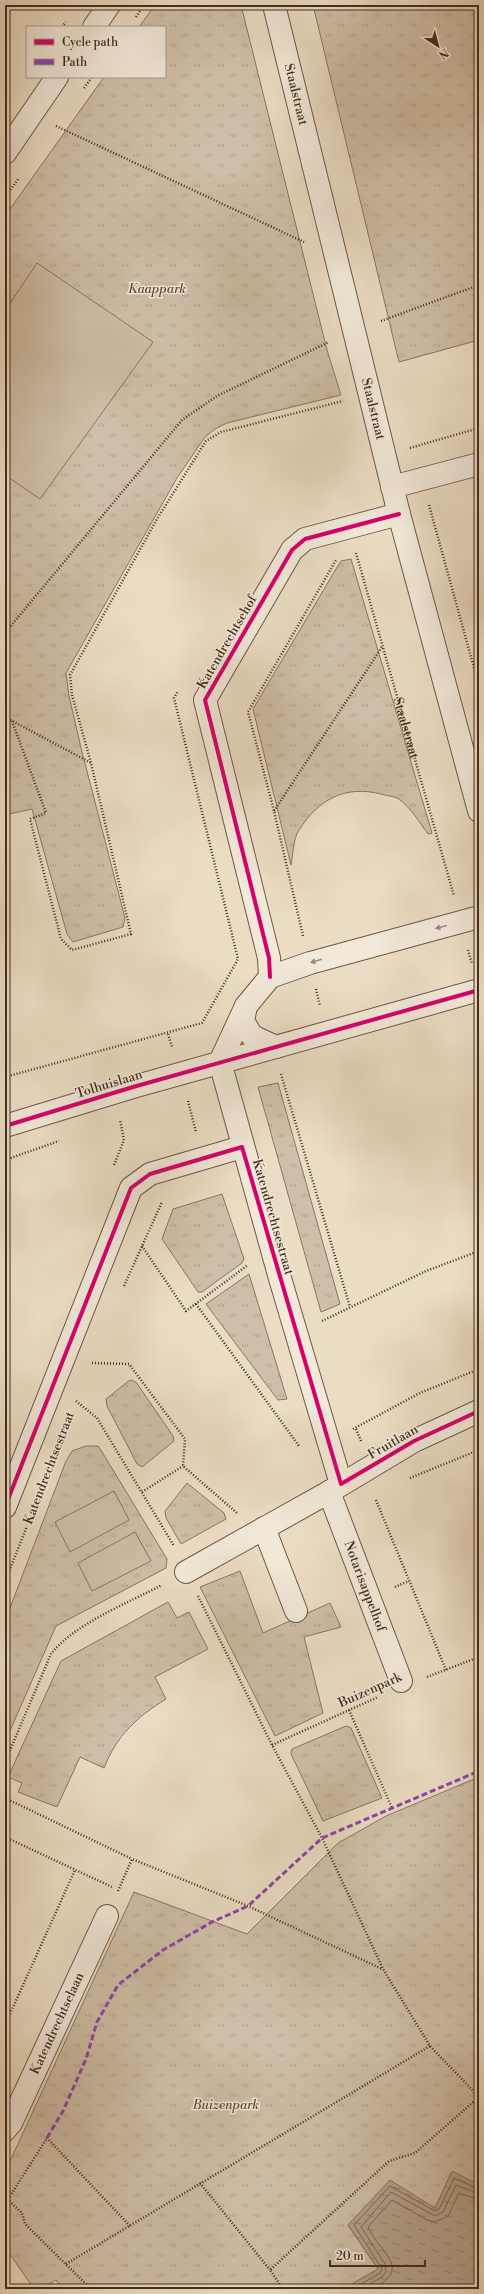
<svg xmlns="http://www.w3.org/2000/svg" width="484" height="2294" viewBox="0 0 484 2294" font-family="'Libre Bodoni',serif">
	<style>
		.grass { fill: url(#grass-tufts); stroke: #8a7664 }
		.pitch { fill: #cfbfa8; stroke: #8a7664 }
		.water { fill: url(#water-ripples); stroke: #877260 }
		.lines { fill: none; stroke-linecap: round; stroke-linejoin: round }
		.shore { stroke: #7c6656; stroke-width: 1 }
		.minor-casing { stroke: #6e5848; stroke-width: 24 }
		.path { stroke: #452c1f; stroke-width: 2.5; stroke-dasharray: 1 2; stroke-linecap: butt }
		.minor { stroke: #f2e9d9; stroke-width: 22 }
		.quiet { stroke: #8e44ad; stroke-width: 3; stroke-dasharray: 6 3; stroke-linecap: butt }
		.cycleway-casing { stroke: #f2e9d9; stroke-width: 6 }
		.cycleway { stroke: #d6006c; stroke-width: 4 }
		.oneway { fill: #9c8a7c }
		.labels { text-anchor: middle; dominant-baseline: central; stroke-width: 3; stroke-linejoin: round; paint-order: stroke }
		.street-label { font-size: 13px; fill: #452c1f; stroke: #f2e9d9 }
		.park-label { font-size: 13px; font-style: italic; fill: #61493a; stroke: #f2e9d9 }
	</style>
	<defs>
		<pattern id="grass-tufts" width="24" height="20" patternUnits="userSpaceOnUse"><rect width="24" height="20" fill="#cfbfa8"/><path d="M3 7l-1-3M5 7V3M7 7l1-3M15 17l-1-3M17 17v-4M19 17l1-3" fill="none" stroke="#b3a490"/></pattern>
		<pattern id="water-ripples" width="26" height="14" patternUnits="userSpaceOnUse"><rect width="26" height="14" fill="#b3a18c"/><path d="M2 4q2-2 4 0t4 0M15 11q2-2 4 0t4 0" fill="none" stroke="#938372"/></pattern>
	</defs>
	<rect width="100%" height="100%" fill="#ebddc4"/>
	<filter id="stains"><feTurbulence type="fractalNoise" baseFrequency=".005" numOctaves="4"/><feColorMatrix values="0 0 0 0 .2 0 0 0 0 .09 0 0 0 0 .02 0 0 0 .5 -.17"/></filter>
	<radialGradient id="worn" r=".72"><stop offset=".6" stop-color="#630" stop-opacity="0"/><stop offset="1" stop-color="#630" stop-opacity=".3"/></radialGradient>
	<g class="grass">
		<polygon points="155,5 241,5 327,350 341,395 227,423 215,429 205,437 177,478 66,673 69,696 81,748 125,918 123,927 73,942 67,934 32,809 5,815 5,216 104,77 165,77 165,27 139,27"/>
		<polygon points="313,5 479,5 479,340 399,362"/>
		<path d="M351,559L432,833L428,834C420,823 411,808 399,799C394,796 387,796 381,794C345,785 319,799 299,830C293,839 293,855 291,865L253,709L336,569L341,561Z"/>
		<polygon points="278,1083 340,1304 321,1312 258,1087"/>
		<polygon points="222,1194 244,1259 242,1263 202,1292 198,1292 162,1239 173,1209"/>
		<polygon points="249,1274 287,1399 278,1400 206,1304"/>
		<polygon points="130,1380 136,1382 173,1436 174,1441 142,1467 137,1464 107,1406 106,1399"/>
		<polygon points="86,1446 98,1446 102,1452 167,1559 166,1568 56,1626 5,1742 5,1621 66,1461 72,1451"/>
		<polygon points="187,1483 224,1513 226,1519 181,1544 166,1518 165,1511"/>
		<polygon points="240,1571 263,1633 330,1603 341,1627 304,1637 323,1713 275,1736 200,1587"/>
		<path d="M168,1602L177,1618L189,1612L208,1649L155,1677L166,1699C137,1717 117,1735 104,1768L80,1757L57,1807L18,1792L22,1783L8,1777L61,1661Z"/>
		<polygon points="346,1726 351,1728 382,1798 323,1821 291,1754 292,1749"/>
		<polygon points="479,1777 479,2185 452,2172 435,2208 360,2214 348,2225 378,2269 345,2289 63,2289 56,2280 40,2289 34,2289 5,2247 5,2172 134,1892 247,1934 338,1843 386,1816"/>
	</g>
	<g class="pitch">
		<polygon points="37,263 153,342 40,499 5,475 5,311"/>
		<polygon points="114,1491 129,1520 70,1552 55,1522"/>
		<polygon points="135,1532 151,1561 92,1591 78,1563"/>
	</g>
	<polygon class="water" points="452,2171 479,2185 479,2289 350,2289 348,2286 378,2269 348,2225 390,2180 435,2208"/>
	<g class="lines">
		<g class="shore">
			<polyline points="353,2289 380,2273 382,2269 354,2225 390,2186 435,2211 439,2209 454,2178 479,2189"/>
			<polyline points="361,2289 382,2277 386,2272 385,2264 361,2227 391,2192 435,2216 443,2212 456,2185 479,2194"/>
			<path d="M373,2289C413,2267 380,2254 368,2227L392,2200L427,2220L435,2222L448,2216L459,2193L479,2200"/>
		</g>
		<defs>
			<g id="minor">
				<path id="s2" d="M274,5L399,514L479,811"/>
				<polyline points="94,27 109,5"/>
				<polyline points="5,153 57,77"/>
				<polyline points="392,487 479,464"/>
				<polyline points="270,977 269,958 205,700 292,550 305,539 399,514"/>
				<polyline points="246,1006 243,1021 252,1036 276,1047"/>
				<polyline points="5,1126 133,1087 479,990"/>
				<polyline points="341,1484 279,1275 220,1062 246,1006 270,977 310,963 479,917"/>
				<path id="s3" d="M329,1492L401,1681"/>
				<polyline points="5,1507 131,1188 150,1174 242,1147"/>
				<polyline points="264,1528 296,1611"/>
				<polyline points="186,1572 329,1492 414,1441 479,1411"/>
				<path id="s4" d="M5,2130L11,2123L107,1916"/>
			</g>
		</defs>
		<use href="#minor" class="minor-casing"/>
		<g class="path">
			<polyline points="136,17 144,5"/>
			<polyline points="62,27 66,22"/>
			<polyline points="84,88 92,77"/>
			<polyline points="56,126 304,242"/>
			<polyline points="5,197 19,178"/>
			<polyline points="381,321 479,285"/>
			<polyline points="410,448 479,428"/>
			<polyline points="429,505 479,686"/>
			<path id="s1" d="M356,553L454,896"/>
			<polyline points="5,633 182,420 217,396 329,342"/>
			<polyline points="5,717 91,763"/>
			<polyline points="12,721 46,813 30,819 61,939 72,950 131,934 91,763 72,695 70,675 157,519 206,441 221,432 343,401"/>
			<polyline points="274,811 382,647"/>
			<polyline points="303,936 274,811 248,712 336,560"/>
			<polyline points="468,950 472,964"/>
			<polyline points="316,989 320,1006"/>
			<polyline points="168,1034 172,1047"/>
			<polyline points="281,1074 350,1307"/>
			<polyline points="5,1077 202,1023 238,959 174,698 178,691"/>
			<polyline points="188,1101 196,1132"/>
			<polyline points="5,1160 59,1141"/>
			<polyline points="114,1165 124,1140 120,1120"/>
			<polyline points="142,1246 186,1311 248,1265"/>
			<polyline points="124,1286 162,1202"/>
			<polyline points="196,1304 299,1446"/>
			<polyline points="322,1321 426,1271 479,1251"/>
			<polyline points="92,1363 129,1364 185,1439 183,1466 237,1513"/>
			<polyline points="76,1401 97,1418 174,1546"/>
			<polyline points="353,1429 420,1393 479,1369"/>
			<polyline points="356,1429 361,1441"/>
			<polyline points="410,1478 479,1450"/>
			<polyline points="142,1492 183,1466"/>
			<polyline points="376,1500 446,1670"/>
			<polyline points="5,1582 27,1526"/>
			<polyline points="395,1587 409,1581"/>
			<polyline points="198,1596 272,1745 322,1838 383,1969 430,2046 479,2097"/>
			<polyline points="427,1677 479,1657"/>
			<polyline points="349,1710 392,1808"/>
			<polyline points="272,1745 378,1697"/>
			<path d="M5,1762L51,1654C74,1624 128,1603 162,1585"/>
			<polyline points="5,1798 132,1859"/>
			<polyline points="5,1837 112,1887"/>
			<polyline points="118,1891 132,1859 248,1906 382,1969"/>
			<polyline points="5,2025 75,1870"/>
			<polyline points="200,2183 270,2270"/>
			<polyline points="5,2197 22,2213 25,2224 91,2289"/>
			<polyline points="5,2204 47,2138 130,2226"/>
			<polyline points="66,2264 430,2046"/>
			<polyline points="283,2289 270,2270 389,2161 415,2153 479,2097"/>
		</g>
		<use href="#minor" class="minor"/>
		<polyline class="quiet" points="47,2138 63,2111 86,2059 97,2022 118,1985 163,1950 212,1922 248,1906 322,1838 479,1771"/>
		<defs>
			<g id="cycleway">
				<polyline points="270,977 269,958 205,700 292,550 305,539 399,514"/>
				<polyline points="5,1126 133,1087 479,990"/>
				<polyline points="5,1507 131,1188 150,1174 242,1147 341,1484 414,1441 479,1411"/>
			</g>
		</defs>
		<use href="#cycleway" class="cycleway-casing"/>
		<use href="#cycleway" class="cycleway"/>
	</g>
	<defs><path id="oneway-solid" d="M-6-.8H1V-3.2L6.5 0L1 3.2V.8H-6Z"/></defs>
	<g class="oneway">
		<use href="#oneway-solid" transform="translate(441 927) rotate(165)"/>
		<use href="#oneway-solid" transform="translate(316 961) rotate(164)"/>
	</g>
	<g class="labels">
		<g class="street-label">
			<text stroke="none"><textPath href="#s2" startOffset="92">Staalstraat</textPath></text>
			<text stroke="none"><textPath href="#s2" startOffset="416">Staalstraat</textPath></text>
			<text transform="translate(227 642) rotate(-60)">Katendrechtsehof</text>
			<text stroke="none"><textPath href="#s1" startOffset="182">Staalstraat</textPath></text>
			<text transform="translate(109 1084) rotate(-17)">Tolhuislaan</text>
			<text transform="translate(273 1217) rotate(74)">Katendrechtsestraat</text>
			<text transform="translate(393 1442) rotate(-30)">Fruitlaan</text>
			<text transform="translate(49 1468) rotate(-69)">Katendrechtsestraat</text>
			<text stroke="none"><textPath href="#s3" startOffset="101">Notarisappelhof</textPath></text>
			<text transform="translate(370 1690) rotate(-24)">Buizenpark</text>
			<text stroke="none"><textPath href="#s4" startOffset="119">Katendrechtselaan</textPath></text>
		</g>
		<g class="park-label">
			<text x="157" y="289">Kaappark</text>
			<text x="226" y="2105">Buizenpark</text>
		</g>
	</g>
	<rect width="484" height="2294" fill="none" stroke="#ebddc4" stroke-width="20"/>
	<rect x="6" y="6" width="472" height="2282" fill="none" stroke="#452c1f" stroke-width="2"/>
	<rect x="10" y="10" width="464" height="2274" fill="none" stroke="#452c1f"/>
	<rect x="26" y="26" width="140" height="52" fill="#f2e9d9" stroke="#ad9d8f"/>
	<rect x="34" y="39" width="20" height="6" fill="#d6006c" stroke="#ad9d8f"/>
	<text x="62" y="46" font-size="12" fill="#452c1f">Cycle path</text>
	<rect x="34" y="59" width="20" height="6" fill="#8e44ad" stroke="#ad9d8f"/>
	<text x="62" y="66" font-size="12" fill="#452c1f">Path</text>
	<g transform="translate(438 46) rotate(144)" stroke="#f2e9d9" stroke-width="3" paint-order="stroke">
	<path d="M0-3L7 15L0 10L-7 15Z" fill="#452c1f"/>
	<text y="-6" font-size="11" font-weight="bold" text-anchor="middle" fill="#452c1f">N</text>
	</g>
	<path d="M330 2260v6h95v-6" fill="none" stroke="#452c1f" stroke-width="2"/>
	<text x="336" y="2260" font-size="12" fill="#452c1f" stroke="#f2e9d9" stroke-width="3" paint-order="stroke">20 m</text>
	<rect width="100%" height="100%" filter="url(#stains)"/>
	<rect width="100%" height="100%" fill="url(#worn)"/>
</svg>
